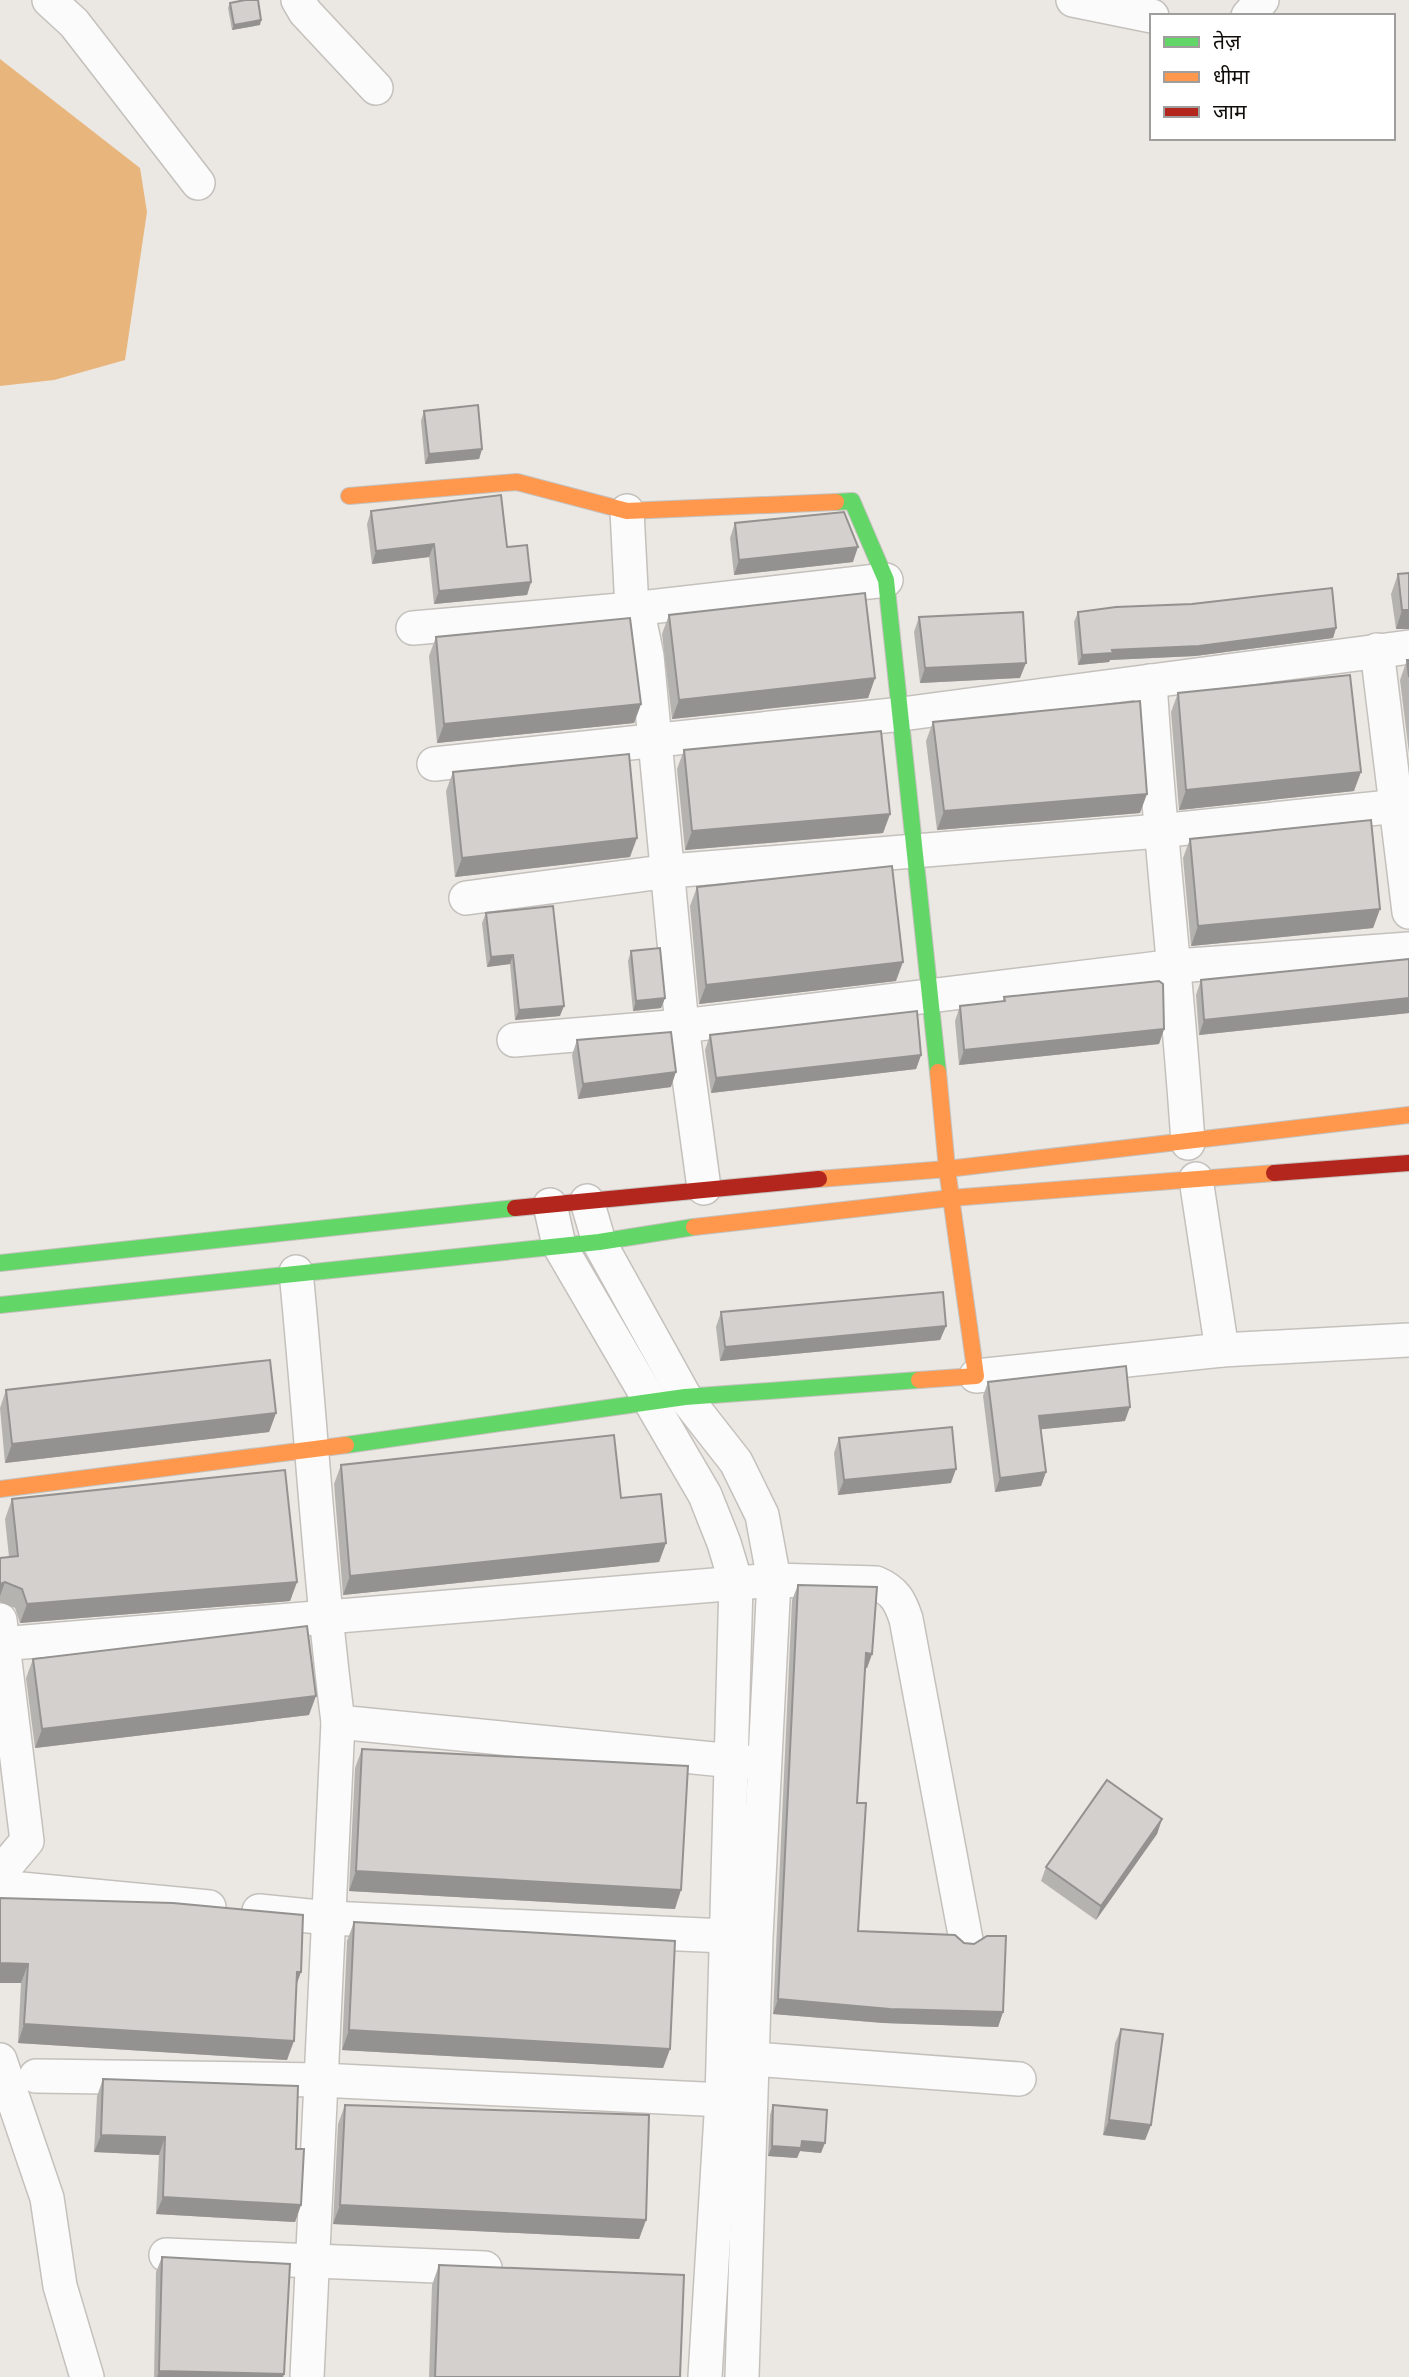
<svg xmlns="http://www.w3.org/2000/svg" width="1409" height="2377" viewBox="0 0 1409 2377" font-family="'Source Sans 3','Noto Sans Devanagari',sans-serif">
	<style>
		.water { fill: #e8b67c }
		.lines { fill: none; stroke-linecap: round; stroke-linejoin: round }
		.street-casing { stroke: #c4c1bd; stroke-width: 36 }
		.fast-casing { stroke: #c4c1bd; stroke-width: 18 }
		.slow-casing { stroke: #c4c1bd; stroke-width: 18 }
		.jam-casing { stroke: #c4c1bd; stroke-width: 18 }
		.street { stroke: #fcfbfb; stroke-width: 33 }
		.fast { stroke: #63d668; stroke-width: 16 }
		.slow { stroke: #ff974d; stroke-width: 16 }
		.jam { stroke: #b3261e; stroke-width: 16 }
		.wall { fill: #b5b3b0 }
		.shaded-wall { fill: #949290 }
		.building { fill: #d3d0cd; stroke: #949290; stroke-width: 2 }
	</style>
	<rect width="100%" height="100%" fill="#ebe7e2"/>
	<polygon class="water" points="0,59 140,168 147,212 125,360 54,380 0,386"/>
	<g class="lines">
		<defs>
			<g id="street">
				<polyline points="49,0 74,23 198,183"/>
				<polyline points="298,0 305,12 376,88"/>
				<polyline points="1073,0 1152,16"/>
				<polyline points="1248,16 1262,0"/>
				<polyline points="627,511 632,609 641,627 647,656 682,1026 704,1188"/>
				<polyline points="413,628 632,609 886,580"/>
				<polyline points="1377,650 1409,912"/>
				<path d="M1150,681C1159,835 1178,988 1188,1143"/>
				<polyline points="434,764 902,714 1409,647"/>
				<polyline points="466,898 670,871 1159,831 1409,805"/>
				<polyline points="514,1040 682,1026 1176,966 1409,949"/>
				<polyline points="1196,1179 1222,1350"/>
				<polyline points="587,1201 599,1242 685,1397 736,1462 762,1515 774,1580 756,1937 742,2377"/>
				<polyline points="550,1205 559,1245 705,1495 724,1543 736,1583 722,2099 705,2377"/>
				<path d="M296,1272C311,1422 319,1573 338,1722L307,2377"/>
				<polyline points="976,1376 1222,1350 1409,1340"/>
				<polyline points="0,1620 27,1841 0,1873"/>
				<path d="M0,1644L774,1580L876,1583C895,1591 900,1601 906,1619L966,1940"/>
				<polyline points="338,1722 754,1763"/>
				<polyline points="0,1887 209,1907"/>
				<polyline points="259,1911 329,1918 747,1937"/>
				<polyline points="754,2059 1019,2079"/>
				<polyline points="0,2060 47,2198 60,2286 87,2377"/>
				<polyline points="36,2076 321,2080 743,2101"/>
				<polyline points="166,2255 485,2268"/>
			</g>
			<g id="fast">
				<polyline points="836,502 852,501 886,580 938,1072"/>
				<polyline points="0,1263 515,1208"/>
				<polyline points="0,1305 599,1242 694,1227"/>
				<polyline points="346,1445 685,1397 919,1380"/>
			</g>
			<g id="slow">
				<polyline points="349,496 517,482 627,511 836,502"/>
				<polyline points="819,1179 947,1169 1409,1115"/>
				<polyline points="694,1227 951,1198 1274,1173"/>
				<polyline points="919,1380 976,1376 947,1169 938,1072"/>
				<polyline points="0,1489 346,1445"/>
			</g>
			<g id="jam">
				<polyline points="1274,1173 1409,1163"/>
				<polyline points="515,1208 819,1179"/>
			</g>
		</defs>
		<use href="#street" class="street-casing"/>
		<use href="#fast" class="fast-casing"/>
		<use href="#slow" class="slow-casing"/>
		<use href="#jam" class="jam-casing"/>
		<use href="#street" class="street"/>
		<use href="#fast" class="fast"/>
		<use href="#slow" class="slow"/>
		<use href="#jam" class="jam"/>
	</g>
	<g class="wall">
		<polygon points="230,3 261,20 260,25 232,30 228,8"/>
		<polygon points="424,411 482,449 479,459 425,464 421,421"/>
		<polygon points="371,511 507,547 531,582 527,595 434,604 429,557 372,564 367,524"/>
		<polygon points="735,523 853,562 734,575 730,538"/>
		<polygon points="1398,574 1409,629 1396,629 1391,594"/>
		<polygon points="1078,612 1336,628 1333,638 1195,656 1110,660 1109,662 1078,665 1074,622"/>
		<polygon points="669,615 875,678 868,698 672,719 662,634"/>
		<polygon points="919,617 1020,678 920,683 914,632"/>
		<polygon points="436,637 641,704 634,723 437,743 429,656"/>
		<polygon points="1407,660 1409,660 1409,753 1400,680"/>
		<polygon points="1178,693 1354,791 1179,810 1171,712"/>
		<polygon points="933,722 1140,813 937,830 926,741"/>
		<polygon points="684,750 890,814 883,833 685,850 677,769"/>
		<polygon points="453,772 630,857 455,877 446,791"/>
		<polygon points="1190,839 1380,909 1373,928 1191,946 1183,858"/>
		<polygon points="697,887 896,981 699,1004 690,906"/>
		<polygon points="486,913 560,1016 515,1020 510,964 487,967 482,923"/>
		<polygon points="631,951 665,998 661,1008 633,1011 628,961"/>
		<polygon points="1409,959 1409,1013 1199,1035 1196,995 1201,980"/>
		<polygon points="1004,997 1164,1029 1159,1044 959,1065 955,1021 960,1006 1003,1001"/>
		<polygon points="710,1035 921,1055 916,1069 711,1093 705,1050"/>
		<polygon points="577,1040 671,1087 578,1099 572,1055"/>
		<polygon points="721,1312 946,1326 940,1340 720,1361 716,1327"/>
		<polygon points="988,1382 1125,1421 1041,1429 1046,1472 1041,1486 995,1492 983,1396"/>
		<polygon points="6,1390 276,1413 269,1432 5,1463 0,1408"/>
		<polygon points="839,1438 951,1483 838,1495 834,1453"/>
		<polygon points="341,1465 621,1498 666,1543 659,1562 343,1595 334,1484"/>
		<polygon points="12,1499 297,1582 290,1601 20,1623 15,1608 0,1602 0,1558 9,1557 5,1519"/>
		<polygon points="798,1585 872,1654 867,1668 865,1668 857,1803 858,1931 1003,2012 998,2027 884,2023 773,2014 792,1600"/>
		<polygon points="33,1659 309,1715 35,1748 26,1678"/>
		<polygon points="362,1749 675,1909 349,1891 355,1768"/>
		<polygon points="1162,1819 1157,1834 1096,1920 1041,1881 1046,1867"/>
		<polygon points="0,1898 297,1986 287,2060 18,2043 21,1983 0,1983"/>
		<polygon points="354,1922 670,2049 663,2068 342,2050 347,1941"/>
		<polygon points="1121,2029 1151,2125 1145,2140 1103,2135 1115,2043"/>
		<polygon points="103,2079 296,2149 301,2205 295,2222 156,2214 159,2155 94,2152 97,2096"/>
		<polygon points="345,2105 646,2220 639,2239 333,2224 338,2124"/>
		<polygon points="773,2105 821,2153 800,2151 797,2158 768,2156 770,2115"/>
		<polygon points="162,2257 284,2374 283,2377 154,2377 156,2272"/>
		<polygon points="439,2265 680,2377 429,2377 432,2285"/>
	</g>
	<g class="shaded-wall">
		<polygon points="261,20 260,25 232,30 234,25"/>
		<polygon points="482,449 479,459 425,464 429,454"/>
		<polygon points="434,544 429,557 372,564 376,551"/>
		<polygon points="858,547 853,562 734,575 739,560"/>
		<polygon points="531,582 527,595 434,604 439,591"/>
		<polygon points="1402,610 1409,610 1409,629 1396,629"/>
		<polygon points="1336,628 1333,638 1195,656 1110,660 1109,662 1078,665 1082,655 1112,650"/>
		<polygon points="1026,663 1020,678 920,683 925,668"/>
		<polygon points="875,678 868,698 672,719 679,700"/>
		<polygon points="641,704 634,723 437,743 444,724"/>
		<polygon points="1361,772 1354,791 1179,810 1186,790"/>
		<polygon points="1147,794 1140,813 937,830 944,811"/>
		<polygon points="890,814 883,833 685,850 692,831"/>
		<polygon points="637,838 630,857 455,877 462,858"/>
		<polygon points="1380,909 1373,928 1191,946 1198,926"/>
		<polygon points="513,955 510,964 487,967 491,957"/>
		<polygon points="903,962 896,981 699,1004 706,985"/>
		<polygon points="665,998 661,1008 633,1011 636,1001"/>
		<polygon points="1409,998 1409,1013 1199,1035 1204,1020"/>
		<polygon points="564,1006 560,1016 515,1020 519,1010"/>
		<polygon points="1164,1029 1159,1044 959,1065 964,1050"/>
		<polygon points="921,1055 916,1069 711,1093 716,1078"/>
		<polygon points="676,1072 671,1087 578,1099 583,1084"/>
		<polygon points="946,1326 940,1340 720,1361 725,1347"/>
		<polygon points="1130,1407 1125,1421 1034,1430 1039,1416"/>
		<polygon points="276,1413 269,1432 5,1463 12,1444"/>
		<polygon points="956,1469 951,1483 838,1495 844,1480"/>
		<polygon points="1046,1472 1041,1486 995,1492 1000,1478"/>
		<polygon points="666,1543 659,1562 343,1595 350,1576"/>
		<polygon points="5,1582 0,1596 0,1584"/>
		<polygon points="297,1582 290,1601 20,1623 27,1604"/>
		<polygon points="866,1653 872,1654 867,1668 861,1668"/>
		<polygon points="316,1696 309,1715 35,1748 42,1729"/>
		<polygon points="1162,1819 1157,1834 1096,1920 1101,1906"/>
		<polygon points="356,1871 681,1890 675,1909 349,1891"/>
		<polygon points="0,1963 28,1964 21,1983 0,1983"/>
		<polygon points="297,1972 301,1972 294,1992"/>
		<polygon points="778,1999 1003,2012 998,2027 884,2023 773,2014"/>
		<polygon points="24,2024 294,2041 287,2060 18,2043"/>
		<polygon points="349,2030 670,2049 663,2068 342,2050"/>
		<polygon points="1109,2120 1151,2125 1145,2140 1103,2135"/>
		<polygon points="101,2135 165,2137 159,2155 94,2152"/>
		<polygon points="802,2141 825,2143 821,2153 800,2151 797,2158 768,2156 772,2146"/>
		<polygon points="163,2197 301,2205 295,2222 156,2214"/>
		<polygon points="340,2205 646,2220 639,2239 333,2224"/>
		<polygon points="159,2371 284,2374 283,2377 157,2377"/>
	</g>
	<g class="building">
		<polygon points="245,0 258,0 261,20 234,25 230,3"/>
		<polygon points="478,405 482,449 429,454 424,411"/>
		<polygon points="501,495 507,547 527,545 531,582 439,591 434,544 376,551 371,511"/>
		<polygon points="844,512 858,547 739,560 735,523"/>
		<polygon points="1409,573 1409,610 1402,610 1398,574"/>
		<polygon points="1332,588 1336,628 1199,646 1112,650 1113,653 1082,655 1078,612 1116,607 1192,604"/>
		<polygon points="865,593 875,678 679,700 669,615"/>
		<polygon points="1023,612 1026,663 925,668 919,617"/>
		<polygon points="630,618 641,704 444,724 436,637"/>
		<polygon points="1407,660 1409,660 1409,677"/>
		<polygon points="1350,675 1361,772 1186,790 1178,693"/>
		<polygon points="1140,701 1147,794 944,811 933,722"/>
		<polygon points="881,731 890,814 692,831 684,750"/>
		<polygon points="629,754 637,838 462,858 453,772"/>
		<polygon points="1371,820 1380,909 1198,926 1190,839"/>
		<polygon points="892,866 903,962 706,985 697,887"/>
		<polygon points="553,906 564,1006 519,1010 513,955 491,957 486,913"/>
		<polygon points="660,948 665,998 636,1001 631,951"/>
		<polygon points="1409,959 1409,998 1204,1020 1201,980"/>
		<polygon points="1159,981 1163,984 1164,1029 964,1050 960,1006 1005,1001 1004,997"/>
		<polygon points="917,1011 921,1055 716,1078 710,1035"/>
		<polygon points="671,1032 676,1072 583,1084 577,1040"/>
		<polygon points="943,1292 946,1326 725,1347 721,1312"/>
		<polygon points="270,1360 276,1413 12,1444 6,1390"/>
		<polygon points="1126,1366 1130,1407 1039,1416 1046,1472 1000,1478 988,1382"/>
		<polygon points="952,1427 956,1469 844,1480 839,1438"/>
		<polygon points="614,1435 621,1498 661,1494 666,1543 350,1576 341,1465"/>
		<polygon points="285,1470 297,1582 27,1604 22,1589 5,1582 0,1584 0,1558 18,1556 12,1499"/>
		<polygon points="798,1585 877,1587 872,1654 866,1653 857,1803 866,1803 858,1931 955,1935 964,1943 974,1944 987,1936 1006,1936 1003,2012 890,2009 778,1999"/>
		<polygon points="307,1626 316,1696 42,1729 33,1659"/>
		<polygon points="362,1749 688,1766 681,1890 356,1871"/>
		<polygon points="1107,1780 1162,1819 1101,1906 1046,1867"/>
		<polygon points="0,1898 173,1903 303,1915 301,1972 297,1972 294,2041 24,2024 28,1964 0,1963"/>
		<polygon points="354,1922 675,1941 670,2049 349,2030"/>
		<polygon points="1121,2029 1163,2034 1151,2125 1109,2120"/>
		<polygon points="103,2079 298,2086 296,2149 304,2149 301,2205 163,2197 165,2137 101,2135"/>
		<polygon points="345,2105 649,2115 646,2220 340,2205"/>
		<polygon points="773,2105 827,2110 825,2143 802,2141 801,2148 772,2146"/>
		<polygon points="162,2257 290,2264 284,2374 159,2371"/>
		<polygon points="439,2265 684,2275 680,2377 435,2377"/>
	</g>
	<rect x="1150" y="14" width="245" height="126" fill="#ffffff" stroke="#9f9e9d" stroke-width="2"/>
	<rect x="1164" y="37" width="35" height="10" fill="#63d668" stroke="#9f9e9d" stroke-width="2"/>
	<text x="1213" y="49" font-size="21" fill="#100d0a">तेज़</text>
	<rect x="1164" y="72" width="35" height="10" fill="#ff974d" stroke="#9f9e9d" stroke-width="2"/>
	<text x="1213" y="84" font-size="21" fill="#100d0a">धीमा</text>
	<rect x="1164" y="107" width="35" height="10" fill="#b3261e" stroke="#9f9e9d" stroke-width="2"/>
	<text x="1213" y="119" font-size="21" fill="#100d0a">जाम</text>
</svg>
